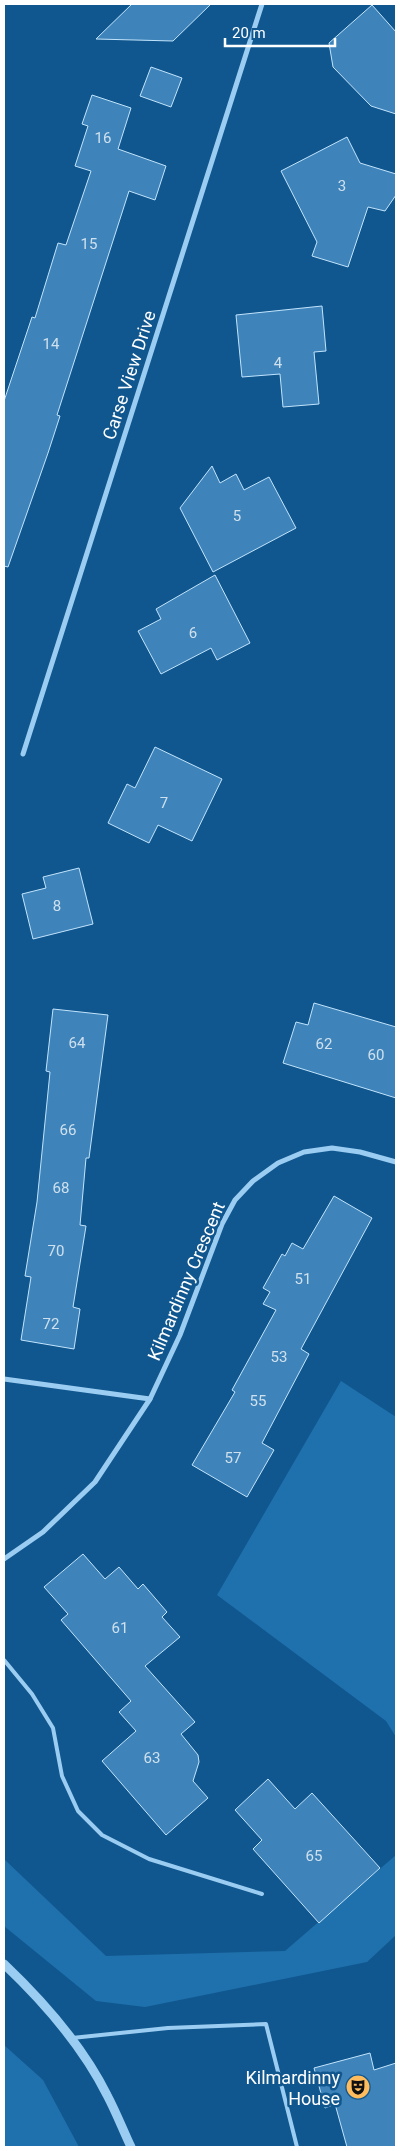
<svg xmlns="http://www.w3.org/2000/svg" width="400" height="2151" viewBox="0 0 400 2151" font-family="Roboto,sans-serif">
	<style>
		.green { fill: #1f71ad }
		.building { fill: #3e84ba; stroke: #c2e4fd }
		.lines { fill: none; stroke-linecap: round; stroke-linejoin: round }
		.service { stroke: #9bcdf2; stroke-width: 4 }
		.minor { stroke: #9bcdf2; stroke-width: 5 }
		.tertiary { stroke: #9bcdf2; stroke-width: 9 }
		.labels { text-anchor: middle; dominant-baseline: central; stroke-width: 5; stroke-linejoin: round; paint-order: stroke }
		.number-label { font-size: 15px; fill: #cfe0ee }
		.street-label { font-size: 18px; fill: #fff; stroke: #11578f }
		.poi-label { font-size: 18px; fill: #fff; stroke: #11578f; text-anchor: end }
	</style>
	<rect width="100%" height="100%" fill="#11578f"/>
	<g class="green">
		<polygon points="341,1381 396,1417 396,1737 386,1721 217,1595"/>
		<polygon points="396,1855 396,1935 367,1962 145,2007 96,2001 4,1926 4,1859 106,1956 285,1951"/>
		<polygon points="4,2045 43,2080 79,2147 4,2147"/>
	</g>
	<g class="building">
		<polygon points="132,4 211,4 173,41 96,39"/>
		<polygon points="372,5 396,32 396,114 371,106 333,67 329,43"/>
		<polygon points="151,67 182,78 171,107 140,96"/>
		<polygon points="92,95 131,108 118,149 166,166 155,200 129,191 57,415 60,416 48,453 8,567 4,566 4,401 32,317 35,318 58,243 66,245 91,171 75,166 88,126 82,124"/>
		<polygon points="347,137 360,163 396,174 396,195 385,211 368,207 348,267 312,256 317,242 281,171"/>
		<polygon points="322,306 326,351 314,352 319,404 283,407 280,374 242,377 236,315"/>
		<polygon points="212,466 220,483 236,474 244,490 269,477 296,528 213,572 180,508"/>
		<polygon points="215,575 250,643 217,660 211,648 161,674 138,631 161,619 156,609"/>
		<polygon points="155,747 222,779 192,841 158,825 149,843 108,823 127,784 135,788"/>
		<polygon points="79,868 93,924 33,939 22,894 46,888 43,877"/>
		<polygon points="314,1003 396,1027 396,1098 283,1063 296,1022 308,1025"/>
		<polygon points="53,1009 108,1015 89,1158 86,1158 80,1225 86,1226 73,1307 80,1309 74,1349 21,1340 31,1277 25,1276 37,1202 50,1072 46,1071"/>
		<polygon points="334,1196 372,1218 301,1349 309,1354 262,1443 274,1450 247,1497 192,1465 235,1392 232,1390 276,1310 263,1304 270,1292 263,1288 282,1254 285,1256 292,1243 303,1249"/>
		<polygon points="83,1554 105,1579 119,1567 138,1589 143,1584 167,1612 162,1617 180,1637 145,1666 195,1722 181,1734 198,1755 199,1762 193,1781 208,1798 166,1835 102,1761 136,1731 119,1712 131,1701 61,1620 68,1614 44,1587"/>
		<polygon points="268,1779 295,1809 312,1793 380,1868 319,1923 253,1849 262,1840 235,1810"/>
		<polygon points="370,2053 374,2070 396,2063 396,2147 347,2147 335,2104 325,2108 314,2068"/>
	</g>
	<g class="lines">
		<g class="service">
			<polyline points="4,1660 32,1694 53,1728 62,1776 78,1811 102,1835 149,1859 262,1894"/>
			<polyline points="72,2038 168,2028 266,2024 297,2147"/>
		</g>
		<g class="minor">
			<polyline points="23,754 262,4"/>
			<polyline points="4,1379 150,1399"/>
			<polyline points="4,1559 43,1532 95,1482 150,1399 180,1335 222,1224 235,1200 253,1181 278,1163 304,1152 332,1148 360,1152 396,1162"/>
		</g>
		<path class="tertiary" d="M4,1964C44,2002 82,2045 107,2095C116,2112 123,2130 131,2147"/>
	</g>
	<defs>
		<symbol id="theatre-disc" viewBox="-11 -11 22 22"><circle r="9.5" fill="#ffbc5c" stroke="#11578f"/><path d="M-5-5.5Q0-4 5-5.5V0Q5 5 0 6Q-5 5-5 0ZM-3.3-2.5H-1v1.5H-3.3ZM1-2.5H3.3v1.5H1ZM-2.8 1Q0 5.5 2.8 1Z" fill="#111"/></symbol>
	</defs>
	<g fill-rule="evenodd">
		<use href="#theatre-disc" x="344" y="2073" width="28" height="28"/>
	</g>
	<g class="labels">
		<g class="number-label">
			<text x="103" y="138">16</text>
			<text x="342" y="186">3</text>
			<text x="89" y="244">15</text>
			<text x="51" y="344">14</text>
			<text x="278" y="363">4</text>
			<text x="237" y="516">5</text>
			<text x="193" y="633">6</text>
			<text x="164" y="803">7</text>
			<text x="57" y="906">8</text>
			<text x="77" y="1043">64</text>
			<text x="324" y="1044">62</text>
			<text x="376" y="1055">60</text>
			<text x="68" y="1130">66</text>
			<text x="61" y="1188">68</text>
			<text x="56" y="1251">70</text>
			<text x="303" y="1279">51</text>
			<text x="51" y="1324">72</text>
			<text x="279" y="1357">53</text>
			<text x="258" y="1401">55</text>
			<text x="233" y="1458">57</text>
			<text x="120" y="1628">61</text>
			<text x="152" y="1758">63</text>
			<text x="314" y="1856">65</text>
		</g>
		<g class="street-label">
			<text transform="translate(129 375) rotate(-72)">Carse View Drive</text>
			<text transform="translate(186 1281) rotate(-67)">Kilmardinny Crescent</text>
		</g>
		<g class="poi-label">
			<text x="340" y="2077">Kilmardinny<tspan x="340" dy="21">House</tspan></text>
		</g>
	</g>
	<rect width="400" height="2151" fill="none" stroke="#ffffff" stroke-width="10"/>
	<path d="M225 38v8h110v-8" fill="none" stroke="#ffffff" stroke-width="2.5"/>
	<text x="232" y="38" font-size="15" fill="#ffffff" stroke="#11578f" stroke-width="4" paint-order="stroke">20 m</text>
</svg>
